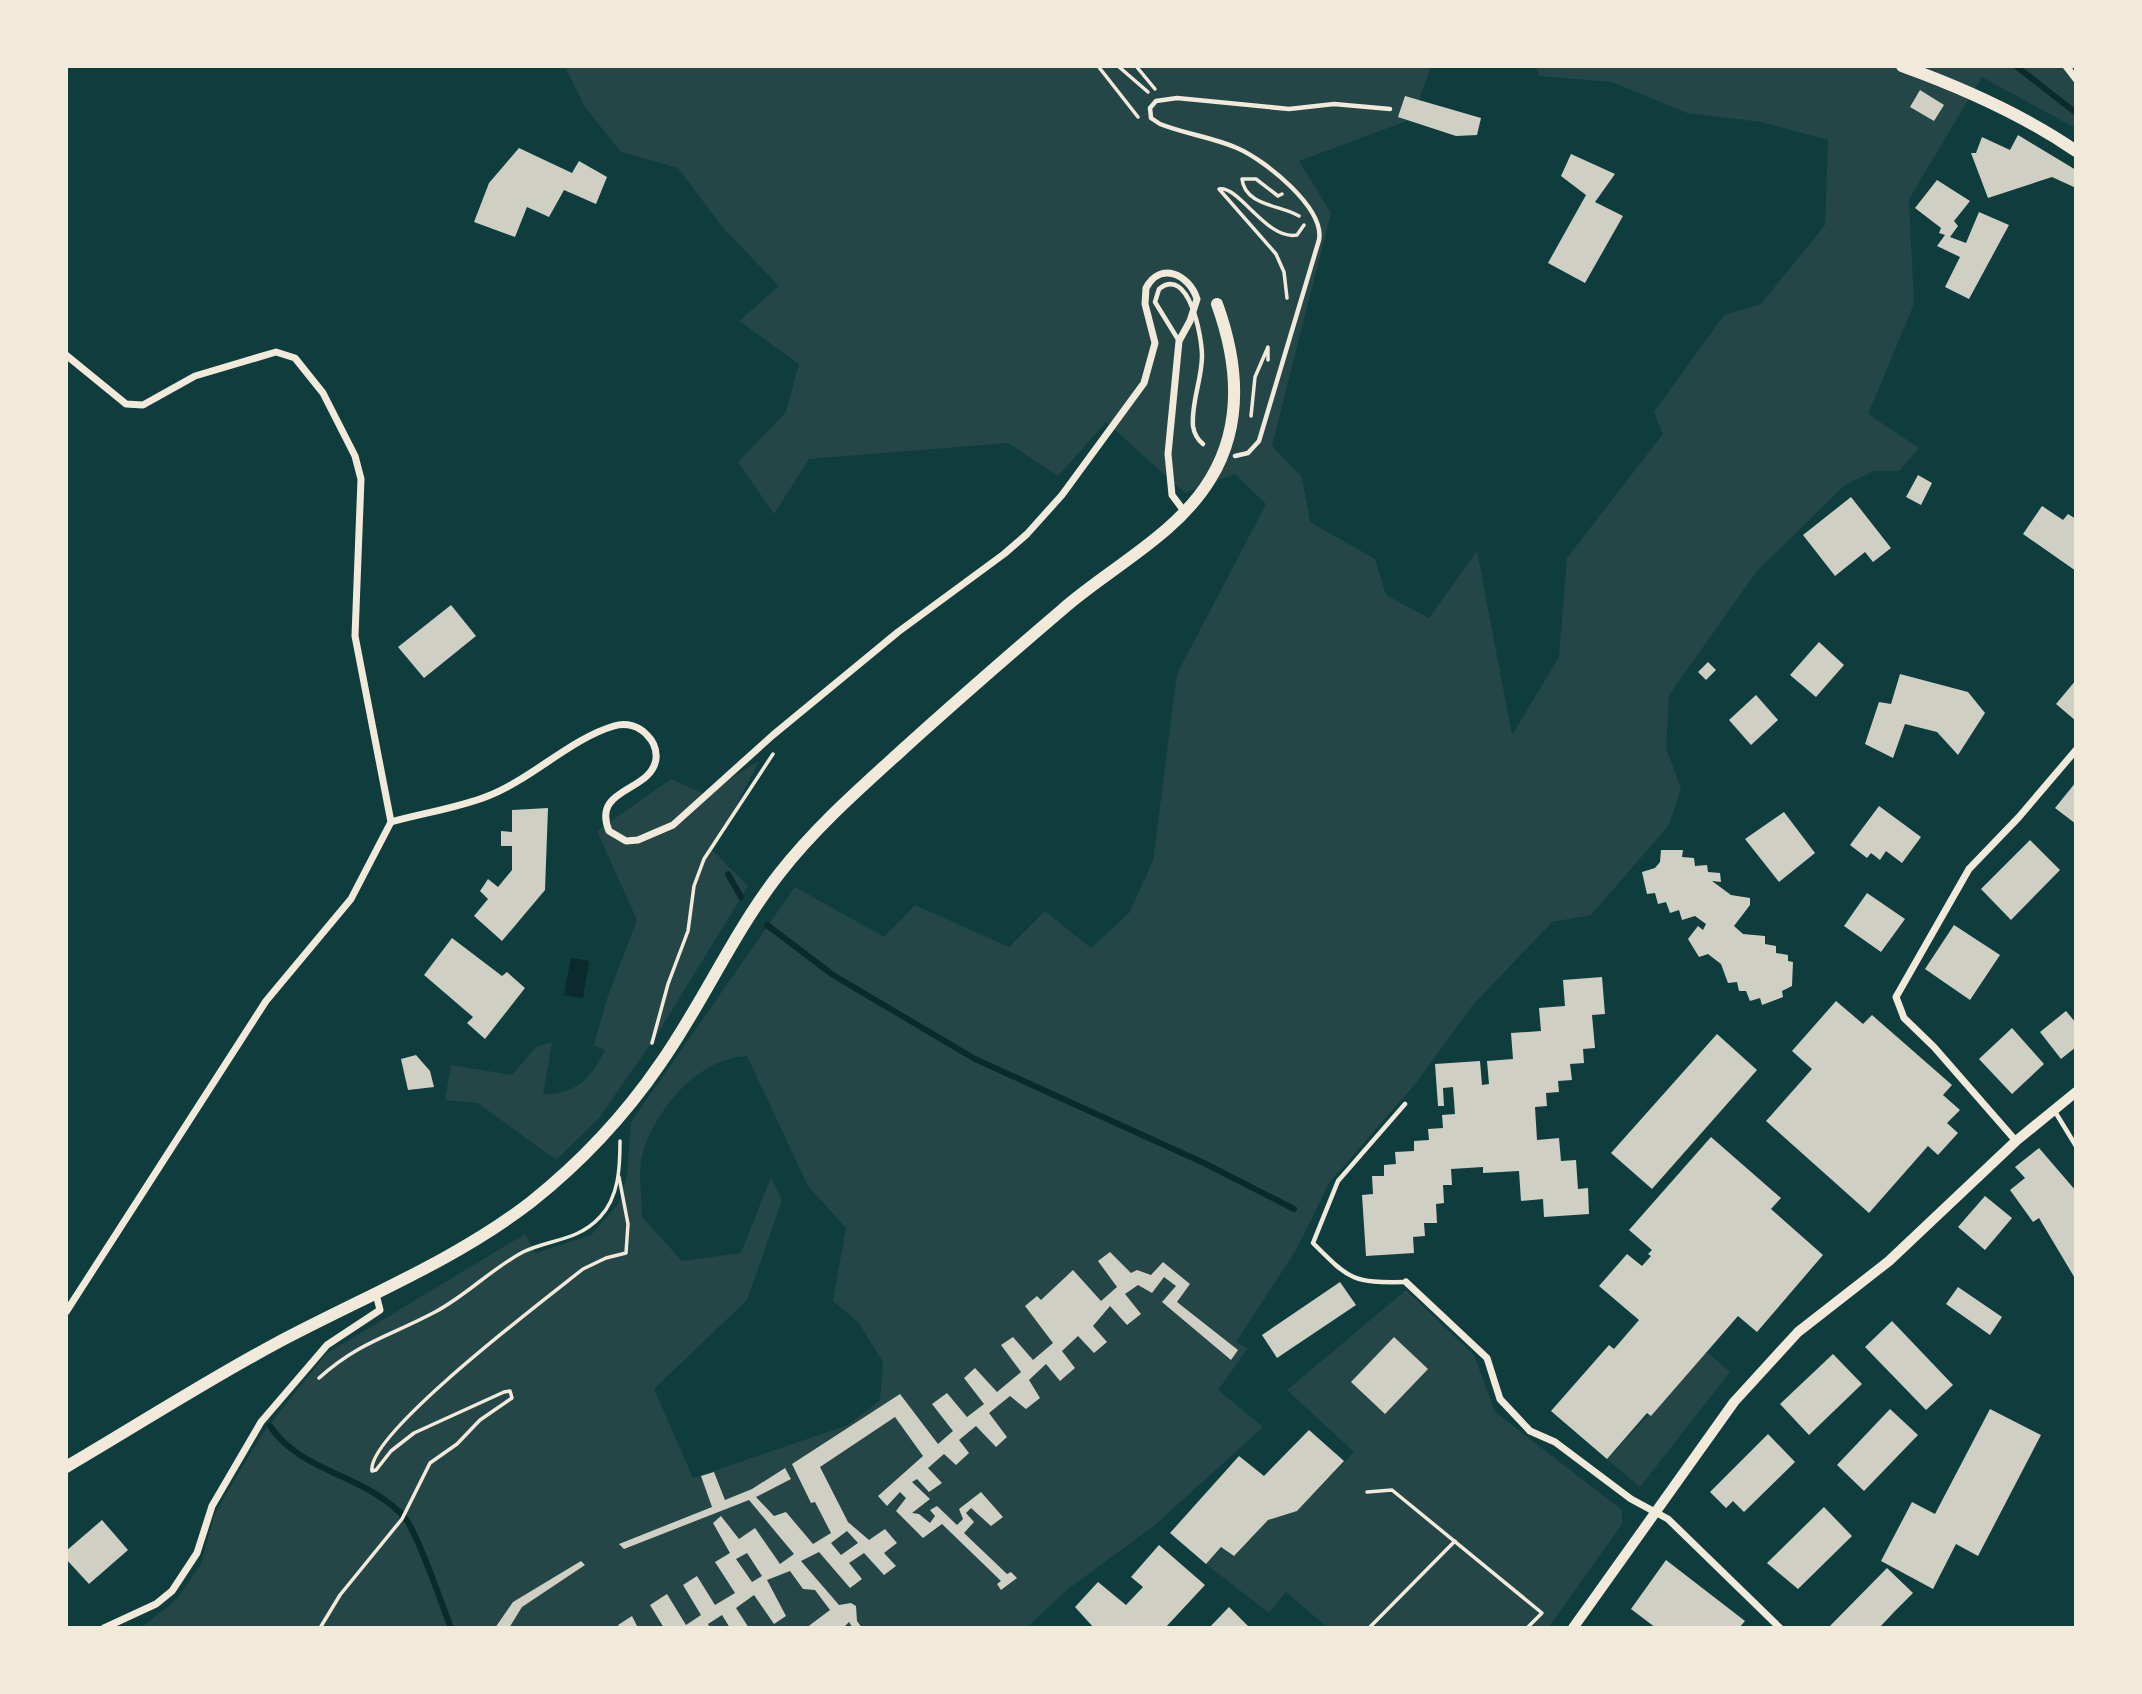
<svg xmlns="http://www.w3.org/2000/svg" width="2142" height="1694" viewBox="0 0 2142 1694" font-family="Lato,sans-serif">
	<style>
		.green { fill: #244646; fill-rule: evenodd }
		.water { fill: #0a2a2b }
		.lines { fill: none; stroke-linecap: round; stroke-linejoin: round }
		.stream { stroke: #0a2a2b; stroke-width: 6 }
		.building { fill: #cfcfc3; fill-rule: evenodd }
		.path { stroke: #f1e9da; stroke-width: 3.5 }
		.service { stroke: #f1e9da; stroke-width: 4.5 }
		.minor { stroke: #f1e9da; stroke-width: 7 }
		.tertiary { stroke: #f1e9da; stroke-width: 10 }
		.secondary { stroke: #f1e9da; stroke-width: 12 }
	</style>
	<rect width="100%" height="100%" fill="#0f3d3e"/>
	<g class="green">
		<path d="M565,67H1431L1412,119L1299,161L1331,213L1272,446L1302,477L1310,522L1375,559L1386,595L1429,618L1477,551L1512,735L1559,657L1567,558L1663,434L1654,412L1724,315L1761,304L1825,225L1828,140L1761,122L1687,113L1612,82L1539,76L1536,67L2076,68L2075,128L1982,77L1909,199L1914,304L1868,414L1919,448L1899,471H1874L1845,485L1757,571L1669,695L1666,748L1681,788L1669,825L1591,915L1552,922L1472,1006L1416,1083L1329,1183L1296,1250L1236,1342L1248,1348L1218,1390L1263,1427L1155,1525L1068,1589L1027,1627L141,1628L176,1600L201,1564L214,1516L235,1479L263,1433L326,1354L525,1234L536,1253L591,1235L619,1203L627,1176L631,1122L795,887L884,937L915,905L1009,947L1045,911L1091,948L1129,913L1153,861L1177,674L1266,504L1235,474L1185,493L1106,422L1058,476L1008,443L809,459L774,514L738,462L786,412L799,364L739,321L779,286L724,229L678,168L621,152L585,107ZM747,1056L808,1186L846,1228L833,1301L859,1323L883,1362L880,1400L848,1425L693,1478L654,1389L747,1300L782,1200L771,1177L741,1253L682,1261L642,1217C642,1199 638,1174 642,1156C655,1110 696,1059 747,1056Z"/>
		<path d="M759,761L713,851L748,886L658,1033L599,1118L556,1160L478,1103L445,1100L451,1065L512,1075L536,1047L552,1042L543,1095C579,1092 589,1080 605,1050L594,1045L608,996L637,920L597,831L671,779L704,794Z"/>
		<polygon points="1406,1290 1474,1355 1495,1412 1622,1510 1622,1524 1549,1627 1327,1627 1286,1592 1269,1613 1206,1564 1221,1547 1234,1556 1268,1520 1297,1511 1354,1452 1287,1390"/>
		<polygon points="1707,1352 1730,1372 1640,1487 1607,1459"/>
	</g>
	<polygon class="water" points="571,958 589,961 583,998 564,995"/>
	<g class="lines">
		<g class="stream">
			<polyline points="2016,66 2076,113"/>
			<polyline points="728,874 741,897"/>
			<polyline points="767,925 833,975 975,1059 1204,1163 1294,1209"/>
			<path d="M270,1426C301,1473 368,1475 405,1518C418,1534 442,1605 451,1628"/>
		</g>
	</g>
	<g class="building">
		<polygon points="1920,90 1944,105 1934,121 1910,107"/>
		<polygon points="1405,96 1481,118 1477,135 1456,136 1398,117"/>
		<polygon points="2018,135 2076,170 2076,188 2052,177 1988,198 1971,153 1976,153 1982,137 2010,150"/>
		<polygon points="519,148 572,173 579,161 607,177 596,204 564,190 549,217 527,207 515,237 474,222 489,183"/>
		<polygon points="1571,154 1615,174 1595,202 1623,216 1585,283 1548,263 1586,195 1561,176"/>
		<polygon points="1937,180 1970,201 1954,221 1958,226 1950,237 1966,243 1979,212 2009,225 1969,299 1945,287 1960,257 1937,246 1945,235 1939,233 1941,228 1915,208"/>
		<polygon points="1918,475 1932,483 1921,505 1906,497"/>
		<polygon points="1851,497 1891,548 1873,562 1865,552 1835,576 1803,535"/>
		<polygon points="2042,506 2063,520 2068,514 2076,519 2076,571 2023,534"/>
		<polygon points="451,605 476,636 424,678 398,647"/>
		<polygon points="1819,642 1844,665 1816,697 1790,675"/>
		<polygon points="1708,662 1716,670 1706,680 1698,672"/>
		<polygon points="1900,674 1968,692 1985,713 1958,755 1937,732 1905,724 1893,758 1865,744 1879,702 1891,704"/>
		<polygon points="2076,680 2076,721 2056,704"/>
		<polygon points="1756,695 1778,720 1751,745 1729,720"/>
		<polygon points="2076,782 2076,824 2055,808"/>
		<polygon points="1879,806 1921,837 1902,863 1886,851 1880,860 1871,853 1867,858 1850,845"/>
		<polygon points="548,808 545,890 502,941 474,916 488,899 480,891 488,879 498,887 512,870 512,846 501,846 501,831 512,832 512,810"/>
		<polygon points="1784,812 1815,853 1779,882 1745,839"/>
		<polygon points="2030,840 2060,870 2011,920 1981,889"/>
		<polygon points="1661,850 1683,850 1682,857 1694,858 1695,866 1707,865 1708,872 1720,873 1721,882 1712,881 1731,895 1750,898 1750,905 1734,926 1743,934 1765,936 1765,944 1776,946 1776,953 1788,955 1788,961 1793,962 1792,986 1782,991 1783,997 1762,1005 1760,998 1750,1001 1746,991 1739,991 1737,982 1728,983 1721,964 1708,954 1699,957 1688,939 1698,926 1703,930 1706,924 1695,916 1682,920 1679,910 1670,913 1666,902 1658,904 1655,893 1647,894 1642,872 1655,868 1660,862"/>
		<polygon points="1867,893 1905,919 1881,952 1844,926"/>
		<polygon points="1954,925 2000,955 1970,1000 1925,969"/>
		<polygon points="452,938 502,976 507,972 525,988 485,1039 467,1023 473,1017 424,975"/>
		<polygon points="1602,977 1605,1014 1592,1015 1595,1048 1583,1049 1584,1063 1570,1064 1572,1080 1558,1081 1559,1092 1546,1093 1547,1106 1535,1107 1537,1140 1559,1138 1561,1161 1576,1160 1578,1189 1588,1188 1589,1214 1544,1217 1543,1199 1521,1201 1519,1171 1483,1173 1483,1167 1451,1169 1452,1185 1443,1185 1444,1203 1436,1204 1437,1223 1424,1223 1425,1236 1413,1237 1414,1253 1366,1256 1362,1195 1373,1194 1372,1176 1384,1176 1384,1165 1396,1164 1395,1152 1414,1151 1414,1141 1429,1140 1428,1129 1443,1128 1442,1115 1455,1114 1453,1087 1443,1088 1444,1106 1438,1106 1435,1064 1480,1061 1482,1085 1489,1084 1487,1061 1513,1059 1511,1033 1541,1031 1539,1008 1565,1006 1563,980"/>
		<polygon points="1836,1001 1863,1024 1872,1015 1952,1085 1943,1095 1960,1110 1947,1123 1958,1133 1938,1155 1928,1146 1869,1213 1766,1121 1812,1069 1792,1051"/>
		<polygon points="2066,1011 2076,1023 2076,1047 2061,1059 2040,1032"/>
		<polygon points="2012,1028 2044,1064 2012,1094 1979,1059"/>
		<polygon points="1717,1034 1757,1070 1652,1189 1611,1153"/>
		<polygon points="416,1055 430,1071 434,1087 408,1090 401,1059"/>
		<polygon points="1711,1137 1781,1198 1771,1209 1823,1255 1757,1332 1738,1316 1651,1416 1647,1413 1607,1459 1551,1411 1609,1345 1614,1349 1639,1320 1599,1286 1627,1254 1642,1266 1651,1256 1648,1254 1652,1250 1629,1230"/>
		<polygon points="2039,1148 2076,1191 2076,1280 2039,1218 2033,1222 2010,1190 2025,1178 2015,1167"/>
		<polygon points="1985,1196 2012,1218 1985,1250 1958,1227"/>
		<path d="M1110,1252L1131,1273L1137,1270L1151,1275L1163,1262L1190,1284L1177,1302L1238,1350L1231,1360L1162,1302L1176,1286L1164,1277L1152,1293L1138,1285L1125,1294L1141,1314L1127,1325L1110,1306L1093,1326L1107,1342L1094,1353L1078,1336L1062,1351L1075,1368L1060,1381L1046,1364L1029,1380L1040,1398L1026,1409L1010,1396L989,1413L1007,1437L996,1447L976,1426L959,1440L969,1453L956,1465L944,1454L928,1468L942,1483L929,1492L917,1479L912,1482L930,1499L912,1513L919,1514L930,1523L935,1516L930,1510L937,1506L957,1525L963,1519L959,1509L981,1492L1003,1517L991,1526L971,1508L966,1513L974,1522L964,1533L1007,1574L1011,1572L1017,1578L1001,1590L997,1584L1001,1581L942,1524L923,1538L896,1511L906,1498L900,1492L887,1506L878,1496L923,1456L895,1417L820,1467L848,1522L869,1540L885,1529L897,1543L884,1553L896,1566L884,1575L864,1553L849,1563L862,1579L850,1588L819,1552L801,1561L839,1605L851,1603L856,1606L857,1621L862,1628H853L849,1622L843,1628H806L830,1610L815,1590L803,1589L790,1571L767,1580L786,1616L774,1624L754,1595L736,1608L749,1628H730L722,1615L708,1624L710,1628H664L650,1605L667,1594L686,1625L701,1615L683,1585L697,1576L715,1605L735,1593L715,1562L730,1553L713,1523L721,1516L739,1539L755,1528L780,1564L794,1554L749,1500L624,1549L619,1544L712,1507L701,1476L714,1472L725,1500L752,1489L785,1468L791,1479L756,1497L774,1516L786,1512L813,1544L831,1533L815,1502L811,1503L792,1464L900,1394L938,1444L953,1431L932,1404L947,1393L967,1417L984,1404L964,1378L975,1368L997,1392L1021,1372L1001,1345L1013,1337L1033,1360L1053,1343L1025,1306L1037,1296L1041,1300L1073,1270L1101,1301L1117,1287L1098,1261ZM847,1531L858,1543L841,1555L831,1543ZM747,1553L762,1576L752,1582L736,1559Z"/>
		<polygon points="1340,1282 1356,1305 1277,1358 1262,1335"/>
		<polygon points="1958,1287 2002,1317 1990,1335 1946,1304"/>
		<polygon points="1892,1321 1953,1385 1926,1410 1865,1347"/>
		<polygon points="1394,1337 1428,1369 1385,1414 1351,1382"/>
		<polygon points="1833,1354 1862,1384 1809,1435 1780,1404"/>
		<polygon points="1890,1409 1918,1435 1864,1491 1837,1465"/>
		<polygon points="1990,1409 2041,1435 1978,1556 1956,1544 1933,1589 1881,1561 1912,1502 1935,1514"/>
		<polygon points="1309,1430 1344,1461 1297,1511 1268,1520 1234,1556 1221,1547 1206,1564 1170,1533 1239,1456 1264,1476"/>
		<polygon points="1768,1434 1795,1462 1744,1512 1733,1501 1726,1508 1710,1492"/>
		<polygon points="1824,1507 1852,1536 1798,1589 1767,1563"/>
		<polygon points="102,1520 128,1550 89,1584 66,1559 66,1551"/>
		<polygon points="1159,1545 1205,1585 1165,1628 1094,1628 1075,1607 1098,1582 1126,1605 1143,1587 1131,1577"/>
		<polygon points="1666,1560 1745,1621 1739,1628 1656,1628 1631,1609"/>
		<polygon points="581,1561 585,1565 522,1607 509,1628 495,1628 513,1602"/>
		<polygon points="1887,1568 1913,1593 1895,1611 1879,1628 1828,1628"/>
		<polygon points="1229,1607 1250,1628 1209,1628"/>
		<polygon points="632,1616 638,1628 620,1628 618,1625"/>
	</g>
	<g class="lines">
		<g class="path">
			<polyline points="1098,66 1138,117"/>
			<polyline points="1118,66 1148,92"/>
			<polyline points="1136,66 1155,89"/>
			<path d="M1282,194L1278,196L1256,179H1242C1245,206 1281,205 1299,216"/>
			<path d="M1287,298L1284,272L1276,254L1219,189C1239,185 1267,241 1297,235L1304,225"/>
			<polyline points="1251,416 1255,377 1268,347 1268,360"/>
			<polyline points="652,1043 668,984 688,931 694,886 704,859 773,754"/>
			<path d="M319,1378C359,1342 390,1336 435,1312C467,1295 491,1269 523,1252C550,1239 578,1241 600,1217C619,1197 620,1167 620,1141"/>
			<polyline points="1367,1492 1392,1490 1542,1613 1527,1628"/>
			<path d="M320,1628L340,1595L402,1519L430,1463L457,1444L480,1420L512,1398L510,1391L504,1392L414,1433L391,1451L376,1470L372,1471C366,1434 548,1297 583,1269L606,1258L626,1253L628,1224L619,1177"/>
			<polyline points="1369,1628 1455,1541"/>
		</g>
		<g class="service">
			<path d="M1179,341L1155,302L1159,289C1189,265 1202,337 1202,356C1202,379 1191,403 1193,426C1194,433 1197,439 1203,444"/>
			<path d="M1235,456L1248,453L1259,441L1319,240C1325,208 1265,160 1237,148C1212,137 1185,134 1160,124L1151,118L1150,108L1156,101L1177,98L1289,109L1334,104L1390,109"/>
			<path d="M1405,1104L1338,1181L1313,1243C1350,1280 1352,1283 1405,1282"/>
			<polyline points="2054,1110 2076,1146"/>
		</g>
		<g class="minor">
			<polyline points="2066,66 2076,79"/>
			<polyline points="66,355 126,404 143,405 195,376 276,352 295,358 323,393 355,456 361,479 355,636 391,822 351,899 266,1001 66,1312"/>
			<path d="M391,822C423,813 458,808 488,796C530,780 572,738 614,726C626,722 639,726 647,735C654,742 657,749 656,759C651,793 591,787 609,831L626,841L638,840L673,825L773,735L898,632L1004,554L1027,534L1062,495L1144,383L1155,343L1145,304L1146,288C1160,261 1189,274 1197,299L1190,321L1179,341L1168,454L1172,495L1184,511"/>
			<polyline points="2016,1141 1934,1047 1904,1018 1896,997 1969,869 2019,817 2076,750"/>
			<polyline points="1406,1282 1487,1358 1500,1399 1530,1431 1555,1442 1631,1499 1668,1519 1780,1628"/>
			<polyline points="104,1628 156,1604 172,1591 197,1553 212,1506 261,1422 327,1345 380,1310 376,1294"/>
		</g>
		<polyline class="tertiary" points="1573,1628 1734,1402 1798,1332 1889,1261 2016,1141 2076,1092"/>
		<g class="secondary">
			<path d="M1902,66C1963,88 2022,114 2076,151"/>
			<path d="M66,1467C136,1426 204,1382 275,1344C361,1298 453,1262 531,1202C580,1163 625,1115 660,1064C703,1003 733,933 779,874C815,828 858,790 901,751C954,703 1008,656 1063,609C1111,567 1177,535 1211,478C1244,423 1238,362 1217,304"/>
		</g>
	</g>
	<rect width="2142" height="1694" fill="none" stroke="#f1e9da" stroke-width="136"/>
</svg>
